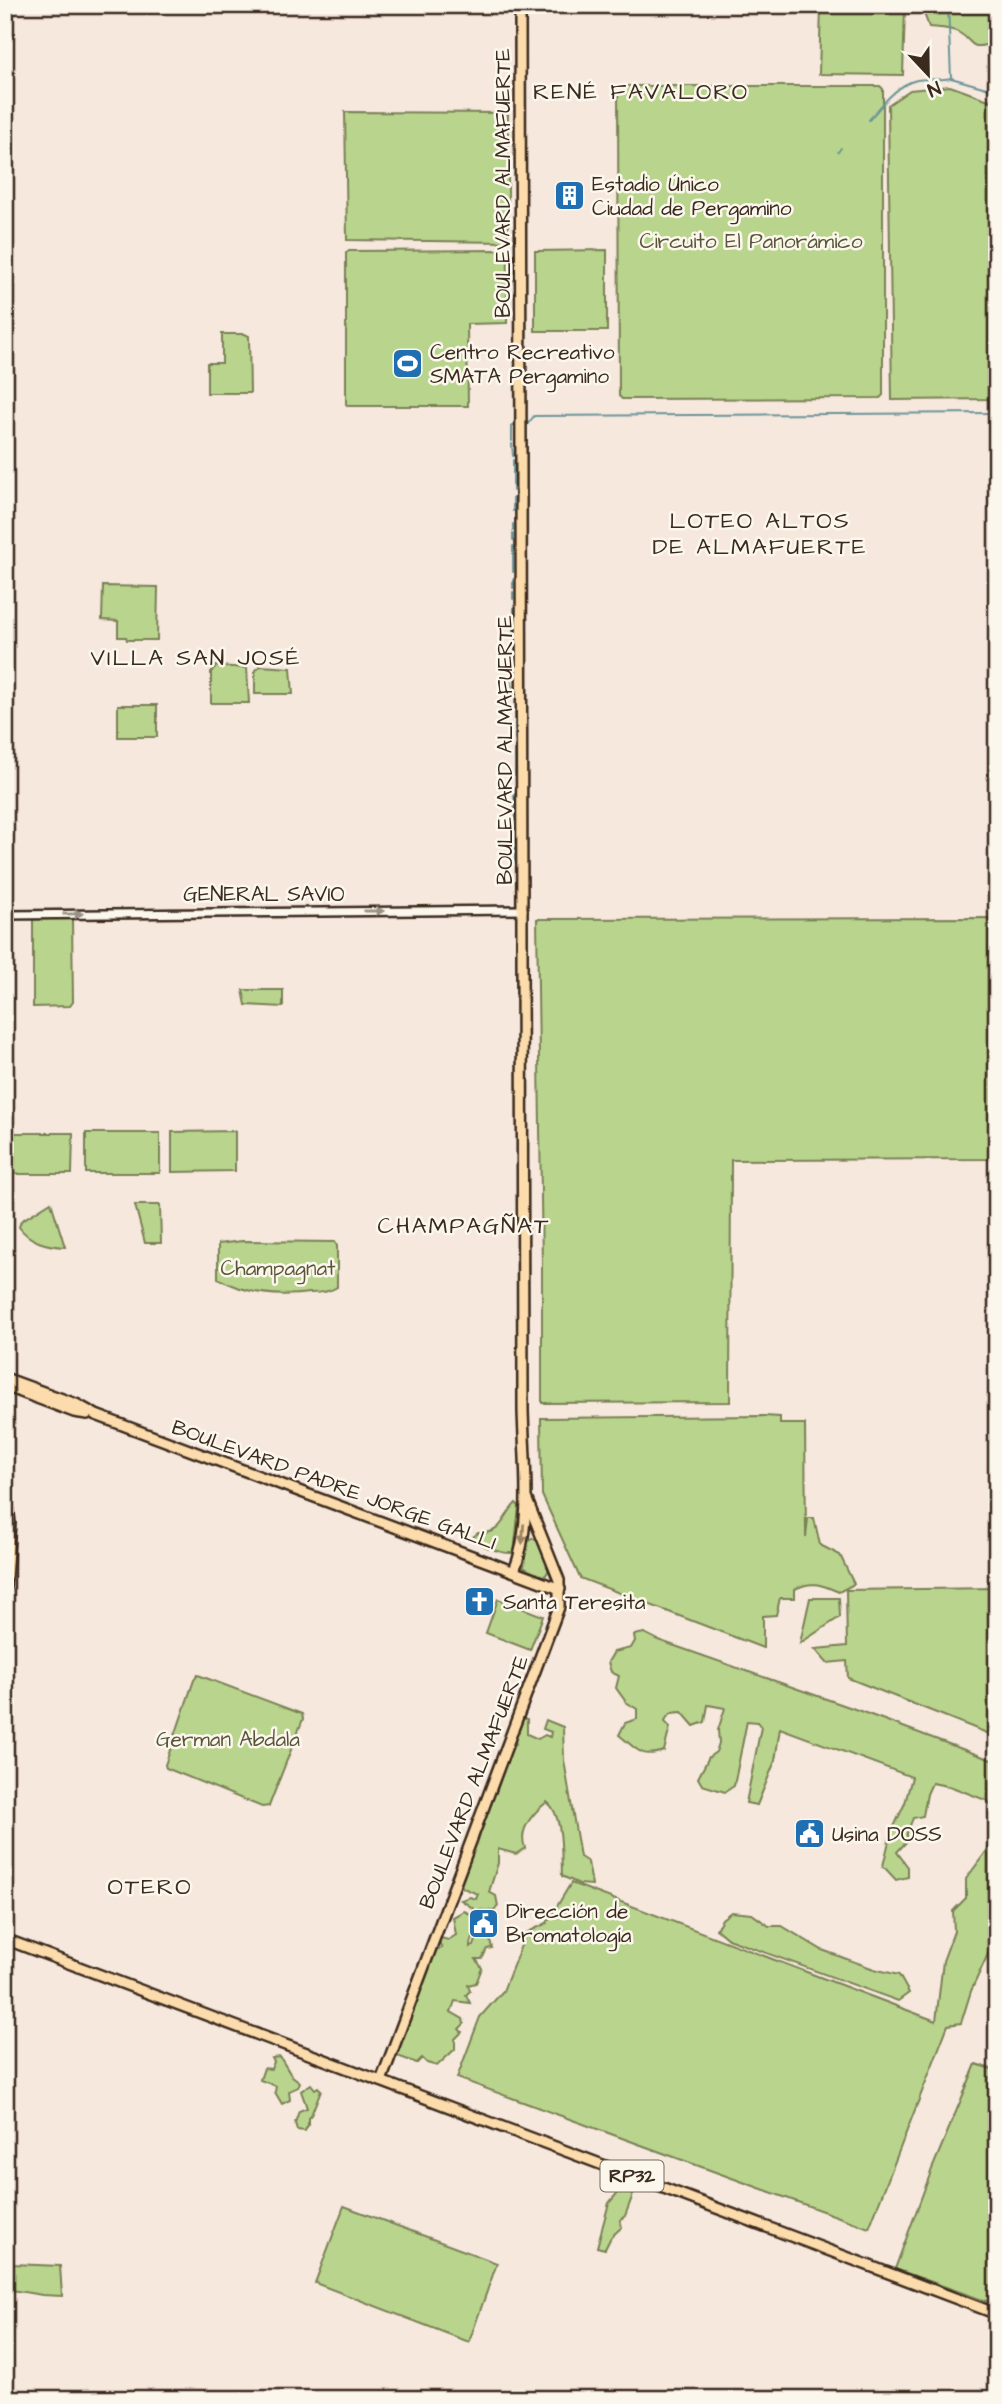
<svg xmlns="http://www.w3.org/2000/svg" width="1002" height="2404" viewBox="0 0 1002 2404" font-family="'Architects Daughter',sans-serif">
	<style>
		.green { fill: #b9d58d; stroke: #7a8056; stroke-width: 2 }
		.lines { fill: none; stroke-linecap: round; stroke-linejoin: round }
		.stream { stroke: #6c9498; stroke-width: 2 }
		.minor-casing { stroke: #3b2a1e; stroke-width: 12 }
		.major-casing { stroke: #3b2a1e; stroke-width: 14 }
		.minor { stroke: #fbf7ec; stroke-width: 7 }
		.major { stroke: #fcdcac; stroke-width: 9 }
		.oneway { fill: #9b9085 }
		.oneway2 { fill: #9c8365 }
		.labels { text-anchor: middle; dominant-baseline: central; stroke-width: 5; stroke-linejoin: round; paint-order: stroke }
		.shield { fill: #fbf7ec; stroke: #75685c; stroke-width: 2 }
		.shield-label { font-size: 19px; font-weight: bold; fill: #3b2a1e }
		.street-label { font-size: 21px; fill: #3b2a1e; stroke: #fbf7ec }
		.poi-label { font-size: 21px; fill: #3b2a1e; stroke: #fbf7ec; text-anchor: start }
		.park-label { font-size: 21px; fill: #5a553a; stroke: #fbf7ec }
		.neighbourhood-label { font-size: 23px; letter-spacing: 2px; fill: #3b2a1e; stroke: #fbf7ec }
	</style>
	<rect width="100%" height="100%" fill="#f7e8de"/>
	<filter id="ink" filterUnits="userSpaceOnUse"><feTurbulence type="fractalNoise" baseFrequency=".0143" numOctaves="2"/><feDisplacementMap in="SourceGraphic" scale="14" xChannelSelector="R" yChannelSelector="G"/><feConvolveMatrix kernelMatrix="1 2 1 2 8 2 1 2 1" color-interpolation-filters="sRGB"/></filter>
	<g filter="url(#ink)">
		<g class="green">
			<path d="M921,5H997V65L993,43C967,51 976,42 958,32C950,28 938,28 929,27Z"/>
			<polygon points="821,7 905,8 903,75 819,74"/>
			<polygon points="621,86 880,86 883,89 883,395 880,398 622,399 619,396 618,88"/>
			<polygon points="950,86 997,103 997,399 892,400 888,105 910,90"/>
			<polygon points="345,112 508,113 508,242 347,240"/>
			<polygon points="506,250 508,252 507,323 467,324 468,406 348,406 346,404 346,253 349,251"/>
			<polygon points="607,250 607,331 535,331 535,251"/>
			<polygon points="222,334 245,334 249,336 250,393 207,393 207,363 222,363"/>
			<polygon points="103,586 158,587 157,640 127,640 126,637 118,637 118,621 102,620"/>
			<polygon points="216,666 247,668 249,703 211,703 211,672"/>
			<polygon points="260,666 291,668 293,694 255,694 255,671"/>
			<rect x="118" y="705" width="39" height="32"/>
			<polygon points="33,917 72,919 73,1002 70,1006 33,1007"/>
			<polygon points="997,918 997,1159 731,1160 730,1402 542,1403 542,1266 537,919"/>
			<polygon points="243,990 283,990 283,1007 246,1005"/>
			<polygon points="235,1131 235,1171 172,1172 172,1132"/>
			<polygon points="5,1133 73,1133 72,1174 5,1174"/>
			<rect x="86" y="1133" width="74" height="40"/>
			<path d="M51,1202L65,1247C47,1246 30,1242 19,1227L21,1221Z"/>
			<polygon points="135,1205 160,1205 161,1243 145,1243"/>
			<path d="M242,1241L335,1242L337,1246V1287C330,1292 320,1293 310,1293C278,1297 246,1295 218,1278V1244Z"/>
			<path d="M764,1416L780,1417V1424H805L806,1537L808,1518H814L820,1545L840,1555L854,1584L839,1592C822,1585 812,1580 795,1589V1598H780L776,1615L763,1616V1648L580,1578L542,1495L541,1418Z"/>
			<path d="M516,1503L519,1506L514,1553C501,1554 482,1547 473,1537L478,1533C504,1534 501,1518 516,1503Z"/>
			<polygon points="532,1538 538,1541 550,1568 546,1575 542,1576 524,1568 526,1544"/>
			<polygon points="997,1588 997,1737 848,1678 847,1661 827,1663 815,1649 847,1646 846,1590"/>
			<polygon points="810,1598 839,1598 840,1617 800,1643"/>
			<polygon points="498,1599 543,1616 530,1650 486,1633"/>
			<path d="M644,1633L658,1640L852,1708L997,1762V1814L988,1801L952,1787L932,1783L927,1794L923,1816L913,1818L907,1833V1841L897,1852L908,1867V1877L896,1880L883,1866L891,1833L905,1803L912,1777L780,1728L775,1761L757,1805L746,1803L761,1727L757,1722L747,1721L734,1786L725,1792L702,1785L698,1778L709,1757L716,1752L719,1743L718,1730L725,1708L708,1705L705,1722L694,1726L682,1712C674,1712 667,1713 665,1722L670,1727L664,1751C640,1759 637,1749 619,1735L625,1723L637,1719V1709L626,1702L616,1688L619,1676L611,1672L608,1662L614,1652L631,1648L635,1641L634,1635Z"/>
			<polygon points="198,1675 302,1714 303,1719 269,1806 262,1807 166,1768 165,1765 194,1680"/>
			<path d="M520,1718L527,1719V1734L538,1739L545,1735L550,1737L551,1732L543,1729L546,1720L563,1727L564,1760L580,1857L588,1862L592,1885L579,1884L562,1876C561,1856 564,1815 547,1802C533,1813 518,1830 525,1848L516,1854L498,1849V1863L489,1892L496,1896L498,1906L494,1911L480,1910L473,1926L474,1934L470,1947L474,1946L479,1931L488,1932L492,1948L487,1949L482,1959H476L482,1968L476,1983L468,1985L470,1991L466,1995L470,2003L455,2001L451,2012L463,2019L464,2024L459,2029L462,2032L455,2039V2049L437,2066L427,2063L422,2058L417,2063L400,2057L396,2052V2048L434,1950L442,1948L438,1940L441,1938L448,1940L456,1935L453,1917L464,1911L472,1915L474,1909L461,1900L470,1897L476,1899L478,1894L463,1888L459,1881C464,1870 477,1832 483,1826L492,1796L496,1793L510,1747L516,1744L514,1736Z"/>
			<polygon points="997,1834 997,1934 994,1941 971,1991 961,2023 948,2025 869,2228 457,2078 480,2017 503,1991 526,1933 547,1923 571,1883 936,2021 943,1961 954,1931 953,1911 966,1898 966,1879 994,1841"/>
			<polygon points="731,1912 752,1914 769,1926 782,1926 822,1950 874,1969 899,1975 909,1993 898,2001 728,1939 716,1929 722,1919"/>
			<polygon points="280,2057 291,2075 300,2082 298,2087 289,2091 290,2100 282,2104 275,2092 276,2086 260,2080 264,2068 271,2069 274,2062 272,2058"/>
			<polygon points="976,2064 997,2071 997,2305 895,2269 932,2169"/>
			<polygon points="311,2084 315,2089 318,2087 321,2090 311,2115 308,2118 308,2125 305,2131 297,2130 295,2123 299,2111 307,2108 301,2091"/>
			<polygon points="624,2185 634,2192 625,2216 620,2220 622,2227 611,2237 605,2249 597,2247 609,2203"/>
			<polygon points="344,2206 497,2263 469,2342 315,2283"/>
			<polygon points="5,2258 13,2264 60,2266 62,2296 42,2295 12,2290 5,2306"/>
		</g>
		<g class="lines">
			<g class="stream">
				<polyline points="951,78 997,91"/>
				<path d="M869,120C881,106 897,84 917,80C928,78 940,81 951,78L948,5"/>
				<polyline points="838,152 841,148"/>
				<polyline points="527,425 534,416 997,413"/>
				<polyline points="512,441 512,425 514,425"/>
				<polyline points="512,444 513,456"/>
				<polyline points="513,460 513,491"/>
				<polyline points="513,498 513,511"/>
				<polyline points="513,524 513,531"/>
				<polyline points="513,534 513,541"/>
				<polyline points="513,546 513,572"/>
				<polyline points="513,580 513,588"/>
				<polyline points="513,592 513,599"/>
				<polyline points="514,608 514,619"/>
				<polyline points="514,623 514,632"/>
				<polyline points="514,636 515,653"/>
				<path d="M515,663C509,674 511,683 515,695"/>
				<polyline points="515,730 515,712"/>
				<polyline points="515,734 515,739"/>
				<polyline points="515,776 515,746"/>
				<polyline points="514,791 515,820"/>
				<polyline points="515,828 515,863"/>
			</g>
			<defs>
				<polyline id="minor" points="5,915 523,910"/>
				<g id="major">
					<polyline points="5,1378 76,1404 96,1415 560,1589"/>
					<polyline points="5,1386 74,1412 87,1414"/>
					<polyline points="5,1480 10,1523 5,1592"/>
					<path d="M514,1571C533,1525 524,1460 523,1410L520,5"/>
					<polyline points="5,1939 997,2314"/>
					<polyline points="381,2081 559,1607 559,1580 527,1500"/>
				</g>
			</defs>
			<use href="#minor" class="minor-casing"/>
			<use href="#major" class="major-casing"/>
			<use href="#minor" class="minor"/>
			<use href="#major" class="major"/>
		</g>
		<defs><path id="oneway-solid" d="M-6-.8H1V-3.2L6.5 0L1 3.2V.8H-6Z" transform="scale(1.75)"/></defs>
		<g class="oneway">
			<use href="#oneway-solid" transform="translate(374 911)"/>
			<use href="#oneway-solid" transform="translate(73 914) rotate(-1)"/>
		</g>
		<use class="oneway2" href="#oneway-solid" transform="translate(523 1534) rotate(94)"/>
	</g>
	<defs>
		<symbol id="building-square" viewBox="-11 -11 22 22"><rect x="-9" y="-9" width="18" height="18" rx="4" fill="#1f6fb2" stroke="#fbf7ec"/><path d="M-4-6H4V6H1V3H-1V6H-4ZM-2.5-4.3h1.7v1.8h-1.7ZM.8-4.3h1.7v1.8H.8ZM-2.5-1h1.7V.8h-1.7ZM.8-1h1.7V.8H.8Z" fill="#fff"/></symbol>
		<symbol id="stadium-square" viewBox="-11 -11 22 22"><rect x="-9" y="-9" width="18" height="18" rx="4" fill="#1f6fb2" stroke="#fbf7ec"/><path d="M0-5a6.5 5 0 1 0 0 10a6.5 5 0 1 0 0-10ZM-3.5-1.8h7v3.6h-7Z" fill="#fff"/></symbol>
		<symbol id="church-square" viewBox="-11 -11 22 22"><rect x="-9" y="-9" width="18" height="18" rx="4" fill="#1f6fb2" stroke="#fbf7ec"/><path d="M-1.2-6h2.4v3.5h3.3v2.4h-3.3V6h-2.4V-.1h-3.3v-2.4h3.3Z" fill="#fff"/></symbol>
		<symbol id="civic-square" viewBox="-11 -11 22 22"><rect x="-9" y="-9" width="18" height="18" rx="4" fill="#1f6fb2" stroke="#fbf7ec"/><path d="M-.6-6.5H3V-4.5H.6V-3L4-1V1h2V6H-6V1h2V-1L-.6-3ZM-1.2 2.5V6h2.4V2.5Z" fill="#fff"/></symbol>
	</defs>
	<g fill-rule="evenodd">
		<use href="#building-square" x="552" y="178" width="35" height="35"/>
		<use href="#stadium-square" x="390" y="346" width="35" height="35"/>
		<use href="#church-square" x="462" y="1584" width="35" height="35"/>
		<use href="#civic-square" x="792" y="1816" width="35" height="35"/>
		<use href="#civic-square" x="466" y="1906" width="35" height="35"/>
	</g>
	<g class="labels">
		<rect class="shield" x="600.5" y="2160.5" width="63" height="31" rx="5"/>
		<g class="shield-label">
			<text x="632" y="2176">RP32</text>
		</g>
		<g class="street-label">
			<text transform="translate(503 183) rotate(-90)">BOULEVARD ALMAFUERTE</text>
			<text transform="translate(505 750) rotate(-90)">BOULEVARD ALMAFUERTE</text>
			<text x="264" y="894">GENERAL SAVIO</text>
			<text transform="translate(334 1485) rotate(20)">BOULEVARD PADRE JORGE GALLI</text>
			<text transform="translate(474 1782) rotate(-69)">BOULEVARD ALMAFUERTE</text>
		</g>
		<g class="poi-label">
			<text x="592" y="184">Estadio Único<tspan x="592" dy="24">Ciudad de Pergamino</tspan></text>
			<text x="430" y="352">Centro Recreativo<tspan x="430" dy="24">SMATA Pergamino</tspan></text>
			<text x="503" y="1602">Santa Teresita</text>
			<text x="832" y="1834">Usina DOSS</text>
			<text x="506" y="1911">Dirección de<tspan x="506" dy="24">Bromatología</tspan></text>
		</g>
		<g class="park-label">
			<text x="751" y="241">Circuito El Panorámico</text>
			<text x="278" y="1268">Champagnat</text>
			<text x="228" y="1739">German Abdala</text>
		</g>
		<g class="neighbourhood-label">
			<text x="641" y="92">RENÉ FAVALORO</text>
			<text x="760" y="521">LOTEO ALTOS<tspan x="760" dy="26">DE ALMAFUERTE</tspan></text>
			<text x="196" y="658">VILLA SAN JOSÉ</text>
			<text x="464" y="1226">CHAMPAGÑAT</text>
			<text x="150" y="1887">OTERO</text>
		</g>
	</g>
	<rect width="1002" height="2404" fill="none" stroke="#fbf7ec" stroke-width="28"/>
	<rect x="14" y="14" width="974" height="2376" fill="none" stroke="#3b2a1e" stroke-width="2.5" filter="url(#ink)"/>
	<g transform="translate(928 74) rotate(158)" stroke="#fbf7ec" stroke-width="5" paint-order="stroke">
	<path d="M0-5L12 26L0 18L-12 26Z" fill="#3b2a1e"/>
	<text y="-10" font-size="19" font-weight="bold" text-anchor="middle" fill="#3b2a1e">N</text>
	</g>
</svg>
